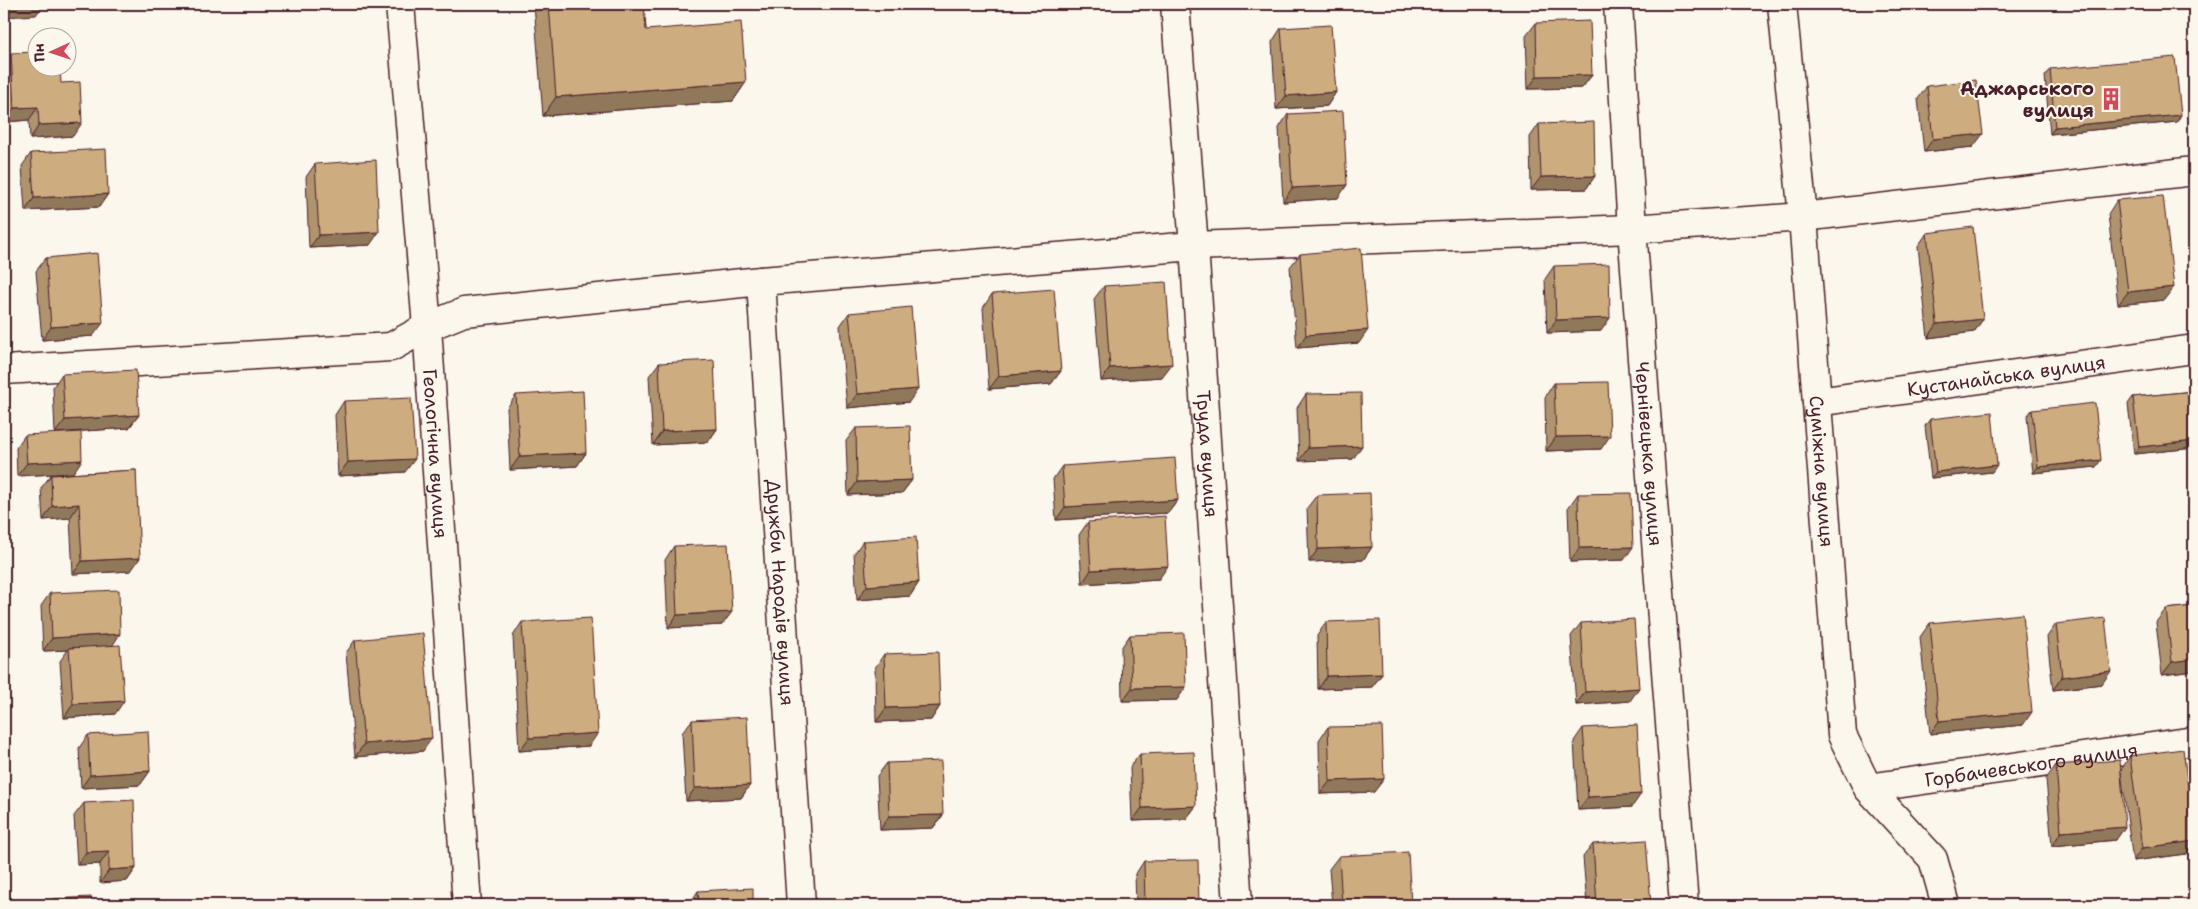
<svg xmlns="http://www.w3.org/2000/svg" width="2198" height="909" viewBox="0 0 2198 909" font-family="'Shantell Sans',sans-serif">
	<style>
		.lines { fill: none; stroke-linecap: round; stroke-linejoin: round }
		.street-casing { stroke: #4a1f2b; stroke-width: 31 }
		.street { stroke: #fbf7ec; stroke-width: 28 }
		.wall { fill: #b0946e; stroke: #4a1f2b }
		.shaded-wall { fill: #90785a; stroke: #4a1f2b }
		.building { fill: #cdac80; stroke: #4a1f2b }
		.labels { text-anchor: middle; dominant-baseline: central; stroke-width: 4; stroke-linejoin: round; paint-order: stroke }
		.poi-label { font-size: 19px; font-weight: bold; fill: #4a1f2b; stroke: #fbf7ec; text-anchor: end }
		.street-label { font-size: 19px; fill: #4a1f2b; stroke: #fbf7ec }
	</style>
	<rect width="100%" height="100%" fill="#fbf7ec"/>
	<filter id="ink" filterUnits="userSpaceOnUse"><feTurbulence type="fractalNoise" baseFrequency=".02" numOctaves="2"/><feDisplacementMap in="SourceGraphic" scale="10" xChannelSelector="R" yChannelSelector="G"/><feConvolveMatrix kernelMatrix="1 2 1 2 8 2 1 2 1" color-interpolation-filters="sRGB"/></filter>
	<g filter="url(#ink)">
		<g class="lines">
			<defs>
				<g id="street">
					<path id="s1" d="M400,4L427,327L467,905"/>
					<path id="s2" d="M1175,4L1194,246L1238,905"/>
					<path id="s3" d="M1618,4L1632,229L1684,905"/>
					<path id="s4" d="M1782,4L1803,217L1842,735L1868,788L1933,859L1946,905"/>
					<path id="s5" d="M761,281L801,905"/>
					<polyline points="4,370 391,347 427,327 464,312 761,281 1194,246 1632,229 1803,217 2194,171"/>
					<path id="s6" d="M1817,402L2194,349"/>
					<path id="s7" d="M1868,788L2194,741"/>
				</g>
			</defs>
			<use href="#street" class="street-casing"/>
			<use href="#street" class="street"/>
		</g>
		<g class="wall">
			<polygon points="534,4 644,4 646,30 746,82 733,101 543,116"/>
			<polygon points="1536,23 1592,75 1582,88 1528,89 1526,36"/>
			<polygon points="1281,28 1336,92 1327,106 1276,109 1272,42"/>
			<polygon points="11,53 61,83 73,136 30,139 29,120 5,122 4,99 4,64"/>
			<polygon points="2050,69 2177,122 2050,134 2045,76"/>
			<polygon points="1927,86 1973,147 1924,152 1918,99"/>
			<polygon points="1288,114 1338,198 1283,202 1279,128"/>
			<polygon points="1539,124 1595,176 1586,189 1531,190 1530,137"/>
			<polygon points="31,153 108,194 99,207 25,211 22,166"/>
			<polygon points="315,164 370,245 309,248 306,177"/>
			<polygon points="2117,200 2164,300 2118,305 2108,214"/>
			<polygon points="1927,233 1983,319 1974,332 1928,338 1918,246"/>
			<polygon points="1300,254 1359,343 1297,348 1290,267"/>
			<polygon points="46,258 93,336 42,340 36,271"/>
			<polygon points="1554,266 1601,331 1547,333 1545,279"/>
			<polygon points="1104,286 1162,377 1101,381 1094,299"/>
			<polygon points="992,294 1061,371 1051,384 989,389 983,308"/>
			<polygon points="849,313 909,402 847,408 840,326"/>
			<polygon points="659,363 717,429 708,442 653,445 649,376"/>
			<polygon points="62,374 139,415 129,428 55,433 53,387"/>
			<polygon points="1554,383 1601,449 1546,451 1545,397"/>
			<polygon points="2194,391 2194,448 2134,454 2128,404 2133,397"/>
			<polygon points="1306,394 1353,459 1299,461 1297,408"/>
			<polygon points="516,395 586,453 577,466 510,470 507,408"/>
			<polygon points="344,401 405,472 338,476 335,415"/>
			<polygon points="2032,410 2096,467 2033,473 2027,416"/>
			<polygon points="1930,419 1992,472 1931,478 1925,426"/>
			<polygon points="856,428 912,480 902,493 848,495 846,441"/>
			<polygon points="25,435 73,473 17,476 16,448"/>
			<polygon points="1062,466 1178,500 1168,513 1056,520 1053,479"/>
			<polygon points="136,470 131,571 73,574 70,518 43,520 41,488 51,475"/>
			<polygon points="1578,494 1624,560 1570,562 1568,508"/>
			<polygon points="1317,495 1372,547 1363,560 1309,562 1307,508"/>
			<polygon points="1088,522 1159,579 1082,584 1079,535"/>
			<polygon points="863,541 919,582 910,596 857,600 854,554"/>
			<polygon points="674,546 722,625 668,628 665,560"/>
			<polygon points="50,593 113,645 115,714 64,718 60,661 68,650 43,651 41,606"/>
			<polygon points="2194,606 2194,671 2162,675 2156,622 2166,609"/>
			<polygon points="522,622 589,746 519,751 513,636"/>
			<polygon points="1326,622 1382,674 1372,687 1318,689 1317,636"/>
			<polygon points="1581,623 1630,701 1576,705 1571,636"/>
			<polygon points="1930,623 2023,725 1930,734 1920,637"/>
			<polygon points="2056,624 2102,684 2053,690 2047,637"/>
			<polygon points="1130,635 1177,700 1122,701 1121,648"/>
			<polygon points="355,640 423,751 355,757 346,653"/>
			<polygon points="884,654 940,706 931,720 876,722 875,668"/>
			<polygon points="692,720 750,785 741,798 686,801 682,733"/>
			<polygon points="1328,727 1374,792 1320,794 1319,740"/>
			<polygon points="1583,728 1632,807 1578,810 1574,741"/>
			<polygon points="88,735 150,771 140,785 81,788 79,748"/>
			<polygon points="1140,754 1196,806 1186,819 1132,821 1130,767"/>
			<polygon points="2130,756 2186,854 2133,861 2121,772 2116,840 2052,846 2046,779 2056,765 2121,770"/>
			<polygon points="887,763 943,815 933,828 880,830 877,776"/>
			<polygon points="84,803 136,868 127,881 100,883 100,864 77,865 74,816"/>
			<polygon points="1593,844 1651,905 1587,905 1583,857"/>
			<polygon points="1339,856 1411,905 1332,905 1329,869"/>
			<polygon points="1144,861 1199,905 1136,905 1135,875"/>
			<polygon points="698,891 753,905 689,905"/>
			<polygon points="53,899 92,905 49,905"/>
		</g>
		<g class="shaded-wall">
			<polygon points="4,4 44,4 36,15 4,17"/>
			<polygon points="1592,75 1582,88 1528,89 1537,76"/>
			<polygon points="746,82 733,101 543,116 556,97"/>
			<polygon points="1336,92 1327,106 1276,109 1286,96"/>
			<polygon points="38,107 29,120 5,122 14,108"/>
			<polygon points="2181,115 2177,122 2050,134 2055,127"/>
			<polygon points="82,123 73,136 30,139 39,125"/>
			<polygon points="1983,134 1973,147 1924,152 1933,139"/>
			<polygon points="1595,176 1586,189 1531,190 1541,177"/>
			<polygon points="1347,185 1338,198 1283,202 1292,188"/>
			<polygon points="108,194 99,207 25,211 34,198"/>
			<polygon points="379,232 370,245 309,248 319,235"/>
			<polygon points="2174,287 2164,300 2118,305 2128,292"/>
			<polygon points="1610,318 1601,331 1547,333 1556,320"/>
			<polygon points="1983,319 1974,332 1928,338 1937,324"/>
			<polygon points="103,323 93,336 42,340 51,327"/>
			<polygon points="1368,330 1359,343 1297,348 1306,335"/>
			<polygon points="1172,364 1162,377 1101,381 1110,368"/>
			<polygon points="1061,371 1051,384 989,389 999,376"/>
			<polygon points="918,389 909,402 847,408 857,394"/>
			<polygon points="139,415 129,428 55,433 65,420"/>
			<polygon points="717,429 708,442 653,445 662,431"/>
			<polygon points="1610,436 1601,449 1546,451 1556,437"/>
			<polygon points="2194,441 2194,448 2134,454 2139,447"/>
			<polygon points="1362,446 1353,459 1299,461 1308,448"/>
			<polygon points="586,453 577,466 510,470 520,456"/>
			<polygon points="415,459 405,472 338,476 348,462"/>
			<polygon points="82,460 73,473 17,476 27,463"/>
			<polygon points="2101,460 2096,467 2033,473 2038,467"/>
			<polygon points="1997,465 1992,472 1931,478 1936,472"/>
			<polygon points="912,480 902,493 848,495 857,482"/>
			<polygon points="1178,500 1168,513 1056,520 1065,507"/>
			<polygon points="79,504 70,518 43,520 52,506"/>
			<polygon points="1372,547 1363,560 1309,562 1318,549"/>
			<polygon points="1633,547 1624,560 1570,562 1579,548"/>
			<polygon points="140,558 131,571 73,574 82,561"/>
			<polygon points="1168,566 1159,579 1082,584 1091,570"/>
			<polygon points="919,582 910,596 857,600 867,586"/>
			<polygon points="732,612 722,625 668,628 677,615"/>
			<polygon points="120,634 111,648 69,648 68,650 43,651 52,638"/>
			<polygon points="2194,659 2194,671 2162,675 2172,662"/>
			<polygon points="2111,671 2102,684 2053,690 2062,677"/>
			<polygon points="1382,674 1372,687 1318,689 1327,676"/>
			<polygon points="1186,687 1177,700 1122,701 1132,688"/>
			<polygon points="1639,688 1630,701 1576,705 1585,692"/>
			<polygon points="124,701 115,714 64,718 73,704"/>
			<polygon points="940,706 931,720 876,722 886,708"/>
			<polygon points="2032,712 2023,725 1930,734 1939,721"/>
			<polygon points="598,733 589,746 519,751 529,738"/>
			<polygon points="432,738 423,751 355,757 364,744"/>
			<polygon points="150,771 140,785 81,788 90,775"/>
			<polygon points="1384,779 1374,792 1320,794 1330,781"/>
			<polygon points="750,785 741,798 686,801 695,788"/>
			<polygon points="1641,794 1632,807 1578,810 1588,797"/>
			<polygon points="1196,806 1186,819 1132,821 1142,808"/>
			<polygon points="943,815 933,828 880,830 889,816"/>
			<polygon points="2125,827 2116,840 2052,846 2061,832"/>
			<polygon points="2194,841 2194,843 2186,854 2133,861 2142,848"/>
			<polygon points="109,851 100,864 77,865 86,852"/>
			<polygon points="136,868 127,881 100,883 109,870"/>
		</g>
		<g class="building">
			<polygon points="549,4 644,4 646,30 741,22 746,82 556,97"/>
			<polygon points="1590,21 1592,75 1537,76 1536,23"/>
			<polygon points="1331,25 1336,92 1286,96 1281,28"/>
			<polygon points="38,52 38,68 60,68 61,83 80,82 82,123 39,125 38,107 14,108 11,53"/>
			<polygon points="2175,57 2181,115 2055,127 2050,69"/>
			<polygon points="1976,80 1983,134 1933,139 1927,86"/>
			<polygon points="1343,111 1347,185 1292,188 1288,114"/>
			<polygon points="1594,122 1595,176 1541,177 1539,124"/>
			<polygon points="106,149 108,194 34,198 31,153"/>
			<polygon points="376,160 379,232 319,235 315,164"/>
			<polygon points="2163,196 2174,287 2128,292 2117,200"/>
			<polygon points="1973,227 1983,319 1937,324 1927,233"/>
			<polygon points="1361,248 1368,330 1306,335 1300,254"/>
			<polygon points="97,253 103,323 51,327 46,258"/>
			<polygon points="1609,264 1610,318 1556,320 1554,266"/>
			<polygon points="1166,282 1172,364 1110,368 1104,286"/>
			<polygon points="1054,289 1061,371 999,376 992,294"/>
			<polygon points="911,307 918,389 857,394 849,313"/>
			<polygon points="714,360 717,429 662,431 659,363"/>
			<polygon points="136,370 139,415 65,420 62,374"/>
			<polygon points="1608,382 1610,436 1556,437 1554,383"/>
			<polygon points="583,391 586,453 520,456 516,395"/>
			<polygon points="2194,391 2194,441 2139,447 2133,397"/>
			<polygon points="1361,393 1362,446 1308,448 1306,394"/>
			<polygon points="411,398 415,459 348,462 344,401"/>
			<polygon points="2095,403 2101,460 2038,467 2032,410"/>
			<polygon points="1992,412 1997,465 1936,472 1930,419"/>
			<polygon points="910,426 912,480 857,482 856,428"/>
			<polygon points="81,432 82,460 27,463 25,435"/>
			<polygon points="1175,458 1178,500 1065,507 1062,466"/>
			<polygon points="136,470 140,558 82,561 79,504 52,506 51,475"/>
			<polygon points="1370,493 1372,547 1318,549 1317,495"/>
			<polygon points="1631,493 1633,547 1579,548 1578,494"/>
			<polygon points="1165,516 1168,566 1091,570 1088,522"/>
			<polygon points="916,537 919,582 867,586 863,541"/>
			<polygon points="728,544 732,612 677,615 674,546"/>
			<polygon points="119,590 120,634 52,638 50,593"/>
			<polygon points="2194,606 2194,659 2172,662 2166,609"/>
			<polygon points="2023,614 2032,712 1939,721 1930,623"/>
			<polygon points="591,618 598,733 529,738 522,622"/>
			<polygon points="2105,618 2111,671 2062,677 2056,624"/>
			<polygon points="1634,619 1639,688 1585,692 1581,623"/>
			<polygon points="1380,620 1382,674 1327,676 1326,622"/>
			<polygon points="423,633 432,738 364,744 355,640"/>
			<polygon points="1184,633 1186,687 1132,688 1130,635"/>
			<polygon points="120,645 124,701 73,704 69,648"/>
			<polygon points="938,652 940,706 886,708 884,654"/>
			<polygon points="747,717 750,785 695,788 692,720"/>
			<polygon points="1637,725 1641,794 1588,797 1583,728"/>
			<polygon points="1382,726 1384,779 1330,781 1328,727"/>
			<polygon points="148,731 150,771 90,775 88,735"/>
			<polygon points="2183,749 2194,830 2194,841 2142,848 2130,756"/>
			<polygon points="1194,752 1196,806 1142,808 1140,754"/>
			<polygon points="2120,760 2125,827 2061,832 2056,765"/>
			<polygon points="941,761 943,815 889,816 887,763"/>
			<polygon points="134,800 136,868 109,870 109,851 86,852 84,803"/>
			<polygon points="1646,840 1651,905 1597,905 1593,844"/>
			<polygon points="1408,852 1411,905 1342,905 1339,856"/>
			<polygon points="1198,860 1199,905 1145,905 1144,861"/>
			<polygon points="753,888 753,905 699,905 698,891"/>
			<polygon points="91,897 92,905 53,905 53,899"/>
		</g>
	</g>
	<defs>
		<symbol id="building-bare" viewBox="-9 -9 18 18"><path d="M-4-6H4V6H1V3H-1V6H-4ZM-2.5-4.3h1.7v1.8h-1.7ZM.8-4.3h1.7v1.8H.8ZM-2.5-1h1.7V.8h-1.7ZM.8-1h1.7V.8H.8Z" fill="#d1495b" stroke="#fbf7ec" stroke-width="2.5" paint-order="stroke"/></symbol>
	</defs>
	<g fill-rule="evenodd">
		<use href="#building-bare" x="2095" y="83" width="32" height="32"/>
	</g>
	<g class="labels">
		<g class="poi-label">
			<text x="2094" y="88">Аджарського<tspan x="2094" dy="22">вулиця</tspan></text>
		</g>
		<g class="street-label">
			<text stroke="none"><textPath href="#s6" startOffset="191">Кустанайська вулиця</textPath></text>
			<text stroke="none"><textPath href="#s1" startOffset="451">Геологічна вулиця</textPath></text>
			<text stroke="none"><textPath href="#s2" startOffset="451">Труда вулиця</textPath></text>
			<text stroke="none"><textPath href="#s3" startOffset="451">Чернівецька вулиця</textPath></text>
			<text stroke="none"><textPath href="#s4" startOffset="469">Суміжна вулиця</textPath></text>
			<text stroke="none"><textPath href="#s5" startOffset="312">Дружби Народів вулиця</textPath></text>
			<text stroke="none"><textPath href="#s7" startOffset="165">Горбачевського вулиця</textPath></text>
		</g>
	</g>
	<rect width="2198" height="909" fill="none" stroke="#fbf7ec" stroke-width="20"/>
	<rect x="10" y="10" width="2178" height="889" fill="none" stroke="#4a1f2b" stroke-width="2" filter="url(#ink)"/>
	<g transform="translate(52 52) rotate(267)"><circle r="24" fill="#fbf7ec" stroke="#b4a19f"/>
	<path d="M0-4L9 19L0 12L-9 19Z" fill="#d1495b"/>
	<text y="-8" font-size="14" font-weight="bold" text-anchor="middle" fill="#4a1f2b">Пн</text>
	</g>
</svg>
